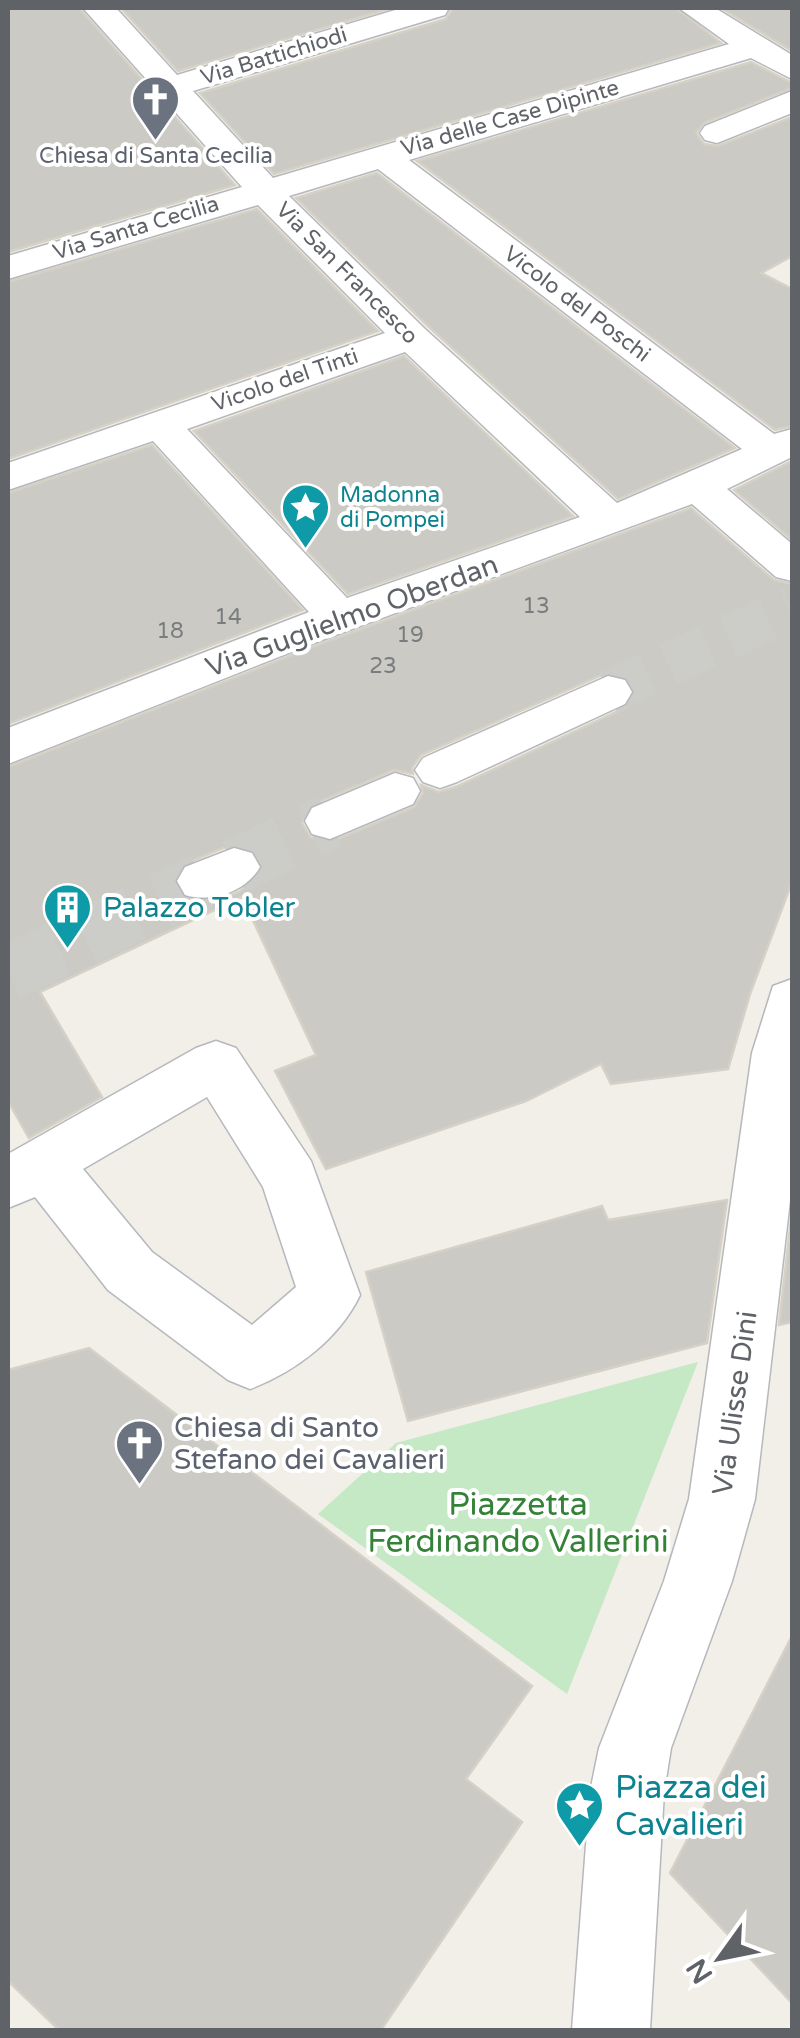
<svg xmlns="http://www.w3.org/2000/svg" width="800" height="2038" viewBox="0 0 800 2038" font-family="'Varela Round',sans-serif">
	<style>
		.green { fill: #c5e8c5 }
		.building { fill: #cccac5; stroke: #d6d1c6; stroke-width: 2.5; fill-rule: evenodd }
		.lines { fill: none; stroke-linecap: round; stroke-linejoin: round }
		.minor-tunnel-far1 { stroke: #ccccc8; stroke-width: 44; stroke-dasharray: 44 22; stroke-linecap: butt }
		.minor-tunnel { stroke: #ccccc8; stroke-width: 56; stroke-dasharray: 56 28; stroke-linecap: butt }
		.minor-casing { stroke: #b5b8bc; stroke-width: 3 }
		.minor { fill: #fff; fill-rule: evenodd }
		.labels { text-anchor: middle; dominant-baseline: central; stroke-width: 8; stroke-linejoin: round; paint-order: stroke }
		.far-street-label { font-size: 22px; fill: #5f6368; stroke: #fff }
		.far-worship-label { font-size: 22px; fill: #5b616d; stroke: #fff }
		.far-culture-label { font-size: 22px; fill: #0d838f; stroke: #fff; text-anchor: start }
		.number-label { font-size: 22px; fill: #7a7d7f }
		.street-label { font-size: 28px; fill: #5f6368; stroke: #fff }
		.culture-label { font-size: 28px; fill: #0d838f; stroke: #fff; text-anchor: start }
		.worship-label { font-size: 28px; fill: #5b616d; stroke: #fff; text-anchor: start }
		.near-park-label { font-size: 32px; fill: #348238; stroke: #fff }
		.near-culture-label { font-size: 32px; fill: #0d838f; stroke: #fff; text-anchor: start }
	</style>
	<rect width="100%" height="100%" fill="#f1efe8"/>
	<polygon class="green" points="698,1362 567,1694 318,1514 396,1443"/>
	<g class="building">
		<polygon points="8,8 79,8 235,185 8,252"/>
		<polygon points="121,8 391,8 178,71"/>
		<polygon points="453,8 676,8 721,43 274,174 200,93 446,19"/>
		<polygon points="721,8 792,8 792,51"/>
		<polygon points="751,62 792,83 792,88 704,123 696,133 704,144 718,146 792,117 792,256 761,273 792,289 792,426 775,430 417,161"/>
		<polygon points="377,173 735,448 618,499 428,326 296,198"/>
		<polygon points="257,209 378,331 8,459 8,282"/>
		<polygon points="404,356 573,516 348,594 194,431"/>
		<polygon points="152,445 303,610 8,724 8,493"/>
		<polygon points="792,461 792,540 734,490"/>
		<path d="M691,508L774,580L792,584V882L750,994L728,1069L611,1084L601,1064L526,1101L326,1169L275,1071L316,1055L242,897L40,992L102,1097L29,1138L8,1101V767L315,646ZM606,673L626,676L635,690L627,707L458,786L439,792L421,785L423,793L414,807L331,842L311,838L302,823L311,805L394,770L413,774L412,768L421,755ZM233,844L255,851L263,865L256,878L239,892L217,900L182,897L174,883L182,865Z"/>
		<polygon points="727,1200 707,1343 408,1421 366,1272 602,1206 608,1220"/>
		<polygon points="792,1211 792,1322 779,1325"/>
		<polygon points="89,1348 532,1686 466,1779 522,1822 381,2030 59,2030 8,1981 8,1370"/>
		<polygon points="792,1636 792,2003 670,1873"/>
	</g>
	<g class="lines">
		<polyline class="minor-tunnel-far1" points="608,692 792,608"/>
		<g class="minor-tunnel">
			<polyline points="234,867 330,821"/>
			<polyline points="8,973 203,881"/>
		</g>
		<defs>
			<g id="minor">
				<path d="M83,8H116L177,75L402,8H449L445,15L193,91L273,178L729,44L679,8H715L792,55V79L751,58L409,160L774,434L792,429V457L727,489L792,544V581L776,577L692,504L314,643L8,764V728L309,612L153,441L8,490V463L385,333L258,205L8,279V256L242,187ZM378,169L742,449L617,503L425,329L289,196ZM405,352L580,517L347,598L187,429Z"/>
				<polygon points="792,91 792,113 717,143 705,140 700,133 705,126"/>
				<polygon points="608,676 625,680 632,692 625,704 457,782 440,788 423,782 415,770 423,758"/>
				<polygon points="395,773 413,778 420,791 413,804 330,839 312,834 305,821 312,808"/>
				<path d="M234,848L252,853L260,867C246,892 211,903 185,895L177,881L185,867Z"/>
				<polygon points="792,979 792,1183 755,1499 732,1581 671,1748 664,1792 650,2030 572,2030 590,1792 599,1748 664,1581 689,1499 752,1053 773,986"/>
				<path d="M216,1041L236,1048L311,1161L360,1295C339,1339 295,1372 250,1389L228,1380L108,1290L35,1197L8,1208V1154L196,1048ZM207,1097L263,1187L296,1287L252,1325L152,1252L83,1169Z"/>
			</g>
		</defs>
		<use href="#minor" class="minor-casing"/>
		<use href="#minor" class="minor"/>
	</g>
	<defs>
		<symbol id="church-pin" viewBox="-11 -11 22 30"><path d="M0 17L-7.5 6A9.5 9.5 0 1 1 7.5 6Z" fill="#6b7280" stroke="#fff"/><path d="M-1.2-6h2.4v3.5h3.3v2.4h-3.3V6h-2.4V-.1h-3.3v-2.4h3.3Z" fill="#fff"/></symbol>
		<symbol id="sight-pin" viewBox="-11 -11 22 30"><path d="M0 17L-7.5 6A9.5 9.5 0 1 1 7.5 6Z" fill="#0f9aa8" stroke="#fff"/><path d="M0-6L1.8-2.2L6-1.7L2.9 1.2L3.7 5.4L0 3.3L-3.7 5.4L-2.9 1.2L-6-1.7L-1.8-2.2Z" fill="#fff"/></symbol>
		<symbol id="building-pin" viewBox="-11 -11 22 30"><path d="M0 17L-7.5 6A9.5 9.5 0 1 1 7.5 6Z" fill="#0f9aa8" stroke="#fff"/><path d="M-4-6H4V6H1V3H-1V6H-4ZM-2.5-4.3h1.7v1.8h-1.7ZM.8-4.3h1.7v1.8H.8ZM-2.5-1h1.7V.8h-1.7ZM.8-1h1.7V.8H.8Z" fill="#fff"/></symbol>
	</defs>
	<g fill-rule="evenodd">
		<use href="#church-pin" x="128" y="72" width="55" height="75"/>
		<use href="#sight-pin" x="278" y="480" width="55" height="75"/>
		<use href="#building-pin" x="40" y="880" width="55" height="75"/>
		<use href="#church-pin" x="112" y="1416" width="55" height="75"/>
		<use href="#sight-pin" x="552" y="1778" width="55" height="75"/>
	</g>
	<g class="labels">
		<g class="far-street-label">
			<text transform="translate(274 56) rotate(-17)">Via Battichiodi</text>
			<text transform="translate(510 118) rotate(-16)">Via delle Case Dipinte</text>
			<text transform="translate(136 228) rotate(-17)">Via Santa Cecilia</text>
			<text transform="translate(347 273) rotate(45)">Via San Francesco</text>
			<text transform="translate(577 304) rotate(37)">Vicolo del Poschi</text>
			<text transform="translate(285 380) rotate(-19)">Vicolo del Tinti</text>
		</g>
		<g class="far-worship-label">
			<text x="156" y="156">Chiesa di Santa Cecilia</text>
		</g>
		<g class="far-culture-label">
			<text x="340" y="495">Madonna<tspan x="340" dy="25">di Pompei</tspan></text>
		</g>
		<g class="number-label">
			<text x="536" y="606">13</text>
			<text x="228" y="617">14</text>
			<text x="170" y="631">18</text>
			<text x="410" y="635">19</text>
			<text x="383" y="666">23</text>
		</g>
		<g class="street-label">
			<text transform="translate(352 616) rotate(-20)">Via Guglielmo Oberdan</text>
			<text transform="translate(735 1403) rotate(-82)">Via Ulisse Dini</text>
		</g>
		<g class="culture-label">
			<text x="103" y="908">Palazzo Tobler</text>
		</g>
		<g class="worship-label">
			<text x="174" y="1428">Chiesa di Santo<tspan x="174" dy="32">Stefano dei Cavalieri</tspan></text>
		</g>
		<g class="near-park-label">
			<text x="518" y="1505">Piazzetta<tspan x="518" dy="37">Ferdinando Vallerini</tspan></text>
		</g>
		<g class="near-culture-label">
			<text x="615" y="1788">Piazza dei<tspan x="615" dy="37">Cavalieri</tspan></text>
		</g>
	</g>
	<rect width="800" height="2038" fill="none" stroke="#5f6368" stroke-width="20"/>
	<g transform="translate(720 1958) rotate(237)" stroke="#ffffff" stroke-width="8" paint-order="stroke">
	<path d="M0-8L18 38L0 25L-18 38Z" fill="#5f6368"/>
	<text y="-15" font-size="28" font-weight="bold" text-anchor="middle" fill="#5f6368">N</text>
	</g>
</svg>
